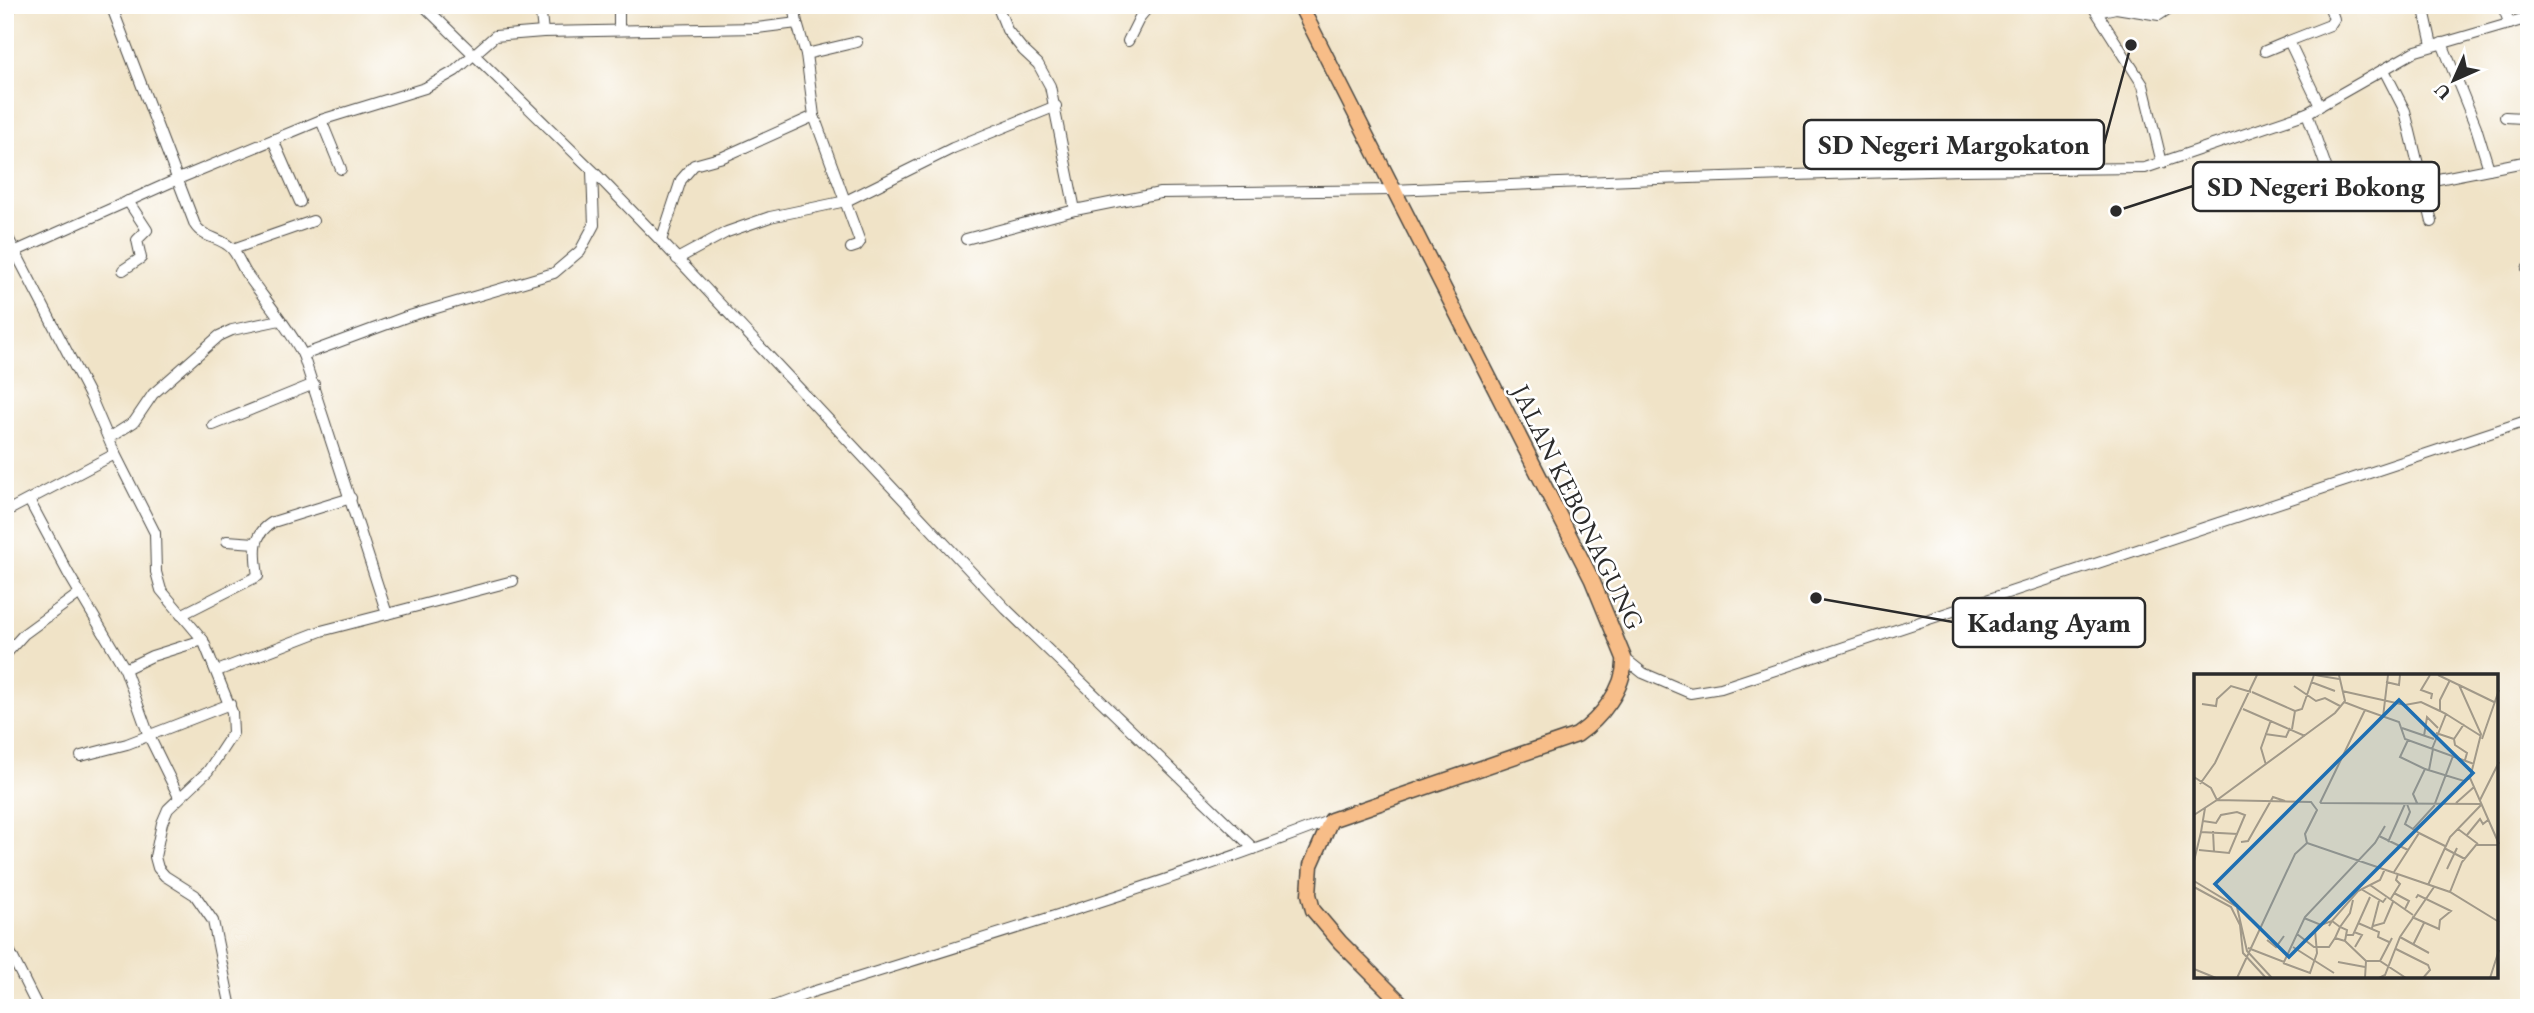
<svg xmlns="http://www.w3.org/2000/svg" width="2534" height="1013" viewBox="0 0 2534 1013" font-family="'EB Garamond',serif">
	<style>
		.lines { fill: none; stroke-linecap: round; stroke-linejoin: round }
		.minor-casing { stroke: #494742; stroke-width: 12 }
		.secondary-casing { stroke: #494742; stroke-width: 15 }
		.primary-casing { stroke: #494742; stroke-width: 17 }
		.minor { stroke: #fff; stroke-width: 10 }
		.secondary { stroke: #fce5cf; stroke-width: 12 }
		.primary { stroke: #f7bd88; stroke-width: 14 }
		.labels { text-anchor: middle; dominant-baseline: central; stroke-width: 5; stroke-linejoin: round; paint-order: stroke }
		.street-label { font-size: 26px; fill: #2b2b2b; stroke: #fff }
		.inset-road { fill: none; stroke: #a19989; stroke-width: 2 }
		.view { fill: #1f6fb2; fill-opacity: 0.15; stroke: #1f6fb2; stroke-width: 3.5 }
		.inset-edge { fill: none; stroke: #2b2b2b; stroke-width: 3.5 }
		.leader { fill: none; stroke: #2b2b2b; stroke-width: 2.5 }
		.callout-dot { fill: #2b2b2b; stroke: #fff; stroke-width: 2.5 }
		.callout { fill: #fff; stroke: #2b2b2b; stroke-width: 2.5 }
		.callout-label { font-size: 28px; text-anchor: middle; font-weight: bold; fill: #2b2b2b }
	</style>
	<rect width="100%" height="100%" fill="#fff"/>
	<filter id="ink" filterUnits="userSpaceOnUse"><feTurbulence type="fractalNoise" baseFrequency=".0143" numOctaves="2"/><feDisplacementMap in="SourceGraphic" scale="14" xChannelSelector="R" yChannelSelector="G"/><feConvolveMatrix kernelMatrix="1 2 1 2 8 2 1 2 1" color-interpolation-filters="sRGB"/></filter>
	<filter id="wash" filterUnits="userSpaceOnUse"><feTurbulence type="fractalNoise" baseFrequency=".00686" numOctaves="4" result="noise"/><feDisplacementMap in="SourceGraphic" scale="28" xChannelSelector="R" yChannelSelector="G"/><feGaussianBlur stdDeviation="1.57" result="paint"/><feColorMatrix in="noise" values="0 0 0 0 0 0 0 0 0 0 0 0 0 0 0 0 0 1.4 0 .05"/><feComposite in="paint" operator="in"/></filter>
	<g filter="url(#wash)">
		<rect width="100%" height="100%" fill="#f0e3c7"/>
	</g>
	<g filter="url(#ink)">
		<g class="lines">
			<defs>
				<g id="minor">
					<path d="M111,5L195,225C204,239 222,237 232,249C238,256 241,265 246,273C265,300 288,326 303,355"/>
					<polyline points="423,5 592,170 661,241 1006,609 1254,849"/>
					<polyline points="540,5 543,32"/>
					<polyline points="619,5 619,30"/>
					<polyline points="997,5 1007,30 1023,50 1038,64 1050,86 1075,210"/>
					<polyline points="2092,5 2143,85 2162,163"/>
					<polyline points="2423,5 2432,45"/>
					<polyline points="2502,5 2510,24"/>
					<polyline points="2097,12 2116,8 2159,15 2174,5"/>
					<polyline points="1128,41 1140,17 1150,5"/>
					<polyline points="2442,43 2476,127 2489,169"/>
					<polyline points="2265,51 2289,41"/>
					<polyline points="806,54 857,42"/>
					<polyline points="2384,70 2405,111 2432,222"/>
					<polyline points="2320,106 2289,41 2330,25 2334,19 2329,5"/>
					<polyline points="2307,113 2330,178"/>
					<polyline points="814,116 860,242 857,246 851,248"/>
					<polyline points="2505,117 2523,118 2529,124"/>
					<polyline points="321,120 341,169"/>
					<polyline points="273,140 300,202"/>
					<polyline points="2423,182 2529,161"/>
					<polyline points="5,232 91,398 115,454 155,533 156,572 161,590 203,640 232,712 233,733 208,771 168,809 162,823 155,857 158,868 165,876 195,895 213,921 231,1008"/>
					<polyline points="966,239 1075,210 1160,193 1392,190 1657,179 1961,170 2145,168 2307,113 2416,51 2529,18"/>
					<polyline points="661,241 681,180 694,165 723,157 814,116 806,54 797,23"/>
					<polyline points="233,249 313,221"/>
					<polyline points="14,252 178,179 321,120 425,88 455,71 495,36 543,32 757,28 797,23 794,5"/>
					<polyline points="677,259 727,232 770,217 846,201 953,148 1056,106"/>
					<polyline points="2527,269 2529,269"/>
					<polyline points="123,270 141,258 137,240 147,230 128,201"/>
					<polyline points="213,425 314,384"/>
					<polyline points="109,438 134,422 153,394 219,336 232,330 280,320"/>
					<polyline points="29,500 68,573 125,669 149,736 179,797"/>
					<polyline points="5,512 115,454"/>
					<polyline points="227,541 255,543"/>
					<polyline points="387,614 513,581"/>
					<path d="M181,615L258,576C255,554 251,535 273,522L351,498"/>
					<polyline points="5,655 24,634 80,593"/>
					<polyline points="1624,658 1643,673 1690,693 1721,688 2529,420"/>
					<polyline points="125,669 152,656 203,640"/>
					<polyline points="217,671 321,631 387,614 303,355 406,317 554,273 580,251 594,225 592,171"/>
					<polyline points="81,756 127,744 230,704"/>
					<polyline points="5,942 38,1008"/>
					<path d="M769,1008L809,993C984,938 1160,886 1331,820"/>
				</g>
				<polyline id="secondary" points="5,9 12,5"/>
				<path id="primary" d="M1300,5L1592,580L1624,658C1626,688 1600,719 1577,735L1331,820L1311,865L1309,894L1313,910L1340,942L1406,1008"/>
			</defs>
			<use href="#minor" class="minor-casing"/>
			<use href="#secondary" class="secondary-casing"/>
			<use href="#primary" class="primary-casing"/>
			<use href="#minor" class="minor"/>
			<use href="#secondary" class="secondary"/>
			<use href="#primary" class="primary"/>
		</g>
	</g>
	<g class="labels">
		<g class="street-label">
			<text transform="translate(1578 507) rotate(64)">JALAN KEBONAGUNG</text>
		</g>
	</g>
	<g transform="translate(2194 674)">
		<rect width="304" height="304" fill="#f0e3c7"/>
		<path class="inset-road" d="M121,1L145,5M236,1L227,16L238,20L237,25M244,1L265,11L287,60L276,104L305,170M117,8L141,17M192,8L205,11L206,1M265,11L300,28M100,12L122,27L131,24L146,32M148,17L211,31L227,28L246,37M58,18L101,37M8,30L22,32L23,25L37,12L57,18M49,35L111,62M171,36L205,48L211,65L280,90M252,40L287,62M189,43L194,1M208,54L240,65M98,55L101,37L108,35L120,1M242,59L260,65L270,50M71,60L92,63L96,54M230,62L233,43L244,54M260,65L261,71L273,79L271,86M288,65L305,16M214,66L206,83L231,95L219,120L223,129M238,75L252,40L246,37V26L256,6M72,91L67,74L77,46M231,95L270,107L276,104M235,96L239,75M0,103L17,114L23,126L141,39L151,27L145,1M6,110L21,89L63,1M286,126L305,88M126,129L287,130M126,129L171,36L150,28M262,129L280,113M213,130L216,138L211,150L219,155M11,134L7,158L44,160M0,141L23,126L117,128L123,136L111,160L113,169L256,218L305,248M264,155L284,170M19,157L20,178M225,159L251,172M273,161L286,145L289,150L294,146M185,162L214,176M47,168L54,167L79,123L91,127M194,168L211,130M250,174L271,185M5,176L35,179L51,141L43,138L27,141L22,149L9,147M0,187L7,158M253,195L263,174M200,198L225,159L219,155L240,132L259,82M0,207L43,233L53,277L78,304M176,211L219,241M234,211L256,163L287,131M0,213L37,233L46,251L49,279L72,304M167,215L189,228L192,224M256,218L268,188L282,171H305M200,219L215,227L211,235M196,226L206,210L202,206L204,200M218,243L245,255L246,246L257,237L224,221L222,224M110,244L127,251L138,247L164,217L186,206L191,195M164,249L185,258L184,263L195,268M135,252L138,247L146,253L153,256L151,267L141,264L146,253L156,239L159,226M179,252L190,249L199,228M178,254L185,227M160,258L168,261L161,273M103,260L120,273H135L141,264M153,261H159L176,223M206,263L235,279M73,266L82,273L90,262M151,267L172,287L171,304M219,271L230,249M99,273L140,299M54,274L90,288L111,243L181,169L191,152M202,275L234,291L236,296L229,304M172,287H186L212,304M186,287L198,264M144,288L171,293M89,289L116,299L123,279L121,256L125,251M0,295L22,304M43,304L101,180L113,169M185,304L191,301L206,263L240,213M296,304L305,276"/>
		<path class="view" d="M205,26L279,99L95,283L21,210Z"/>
		<rect width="304" height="304" class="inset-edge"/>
	</g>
	<path class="leader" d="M2131 45L2104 144M2116 211L2193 186M1816 598L1953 622"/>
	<g class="callout-dot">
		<circle cx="2131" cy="45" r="7"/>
		<circle cx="2116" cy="211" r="7"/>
		<circle cx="1816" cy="598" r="7"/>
	</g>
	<g class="callout">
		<rect x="1804" y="120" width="300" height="49" rx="7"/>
		<rect x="2193" y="162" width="246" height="49" rx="7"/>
		<rect x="1953" y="598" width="192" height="49" rx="7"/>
	</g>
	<g class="callout-label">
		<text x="1954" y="154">SD Negeri Margokaton</text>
		<text x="2316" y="196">SD Negeri Bokong</text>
		<text x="2049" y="632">Kadang Ayam</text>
	</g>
	<rect width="2534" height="1013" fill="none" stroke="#fff" stroke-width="28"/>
	<g transform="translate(2454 80) rotate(225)" stroke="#ffffff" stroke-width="5" paint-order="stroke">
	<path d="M0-5L12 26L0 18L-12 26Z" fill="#2b2b2b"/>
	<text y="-10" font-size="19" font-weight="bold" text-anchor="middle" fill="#2b2b2b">U</text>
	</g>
</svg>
